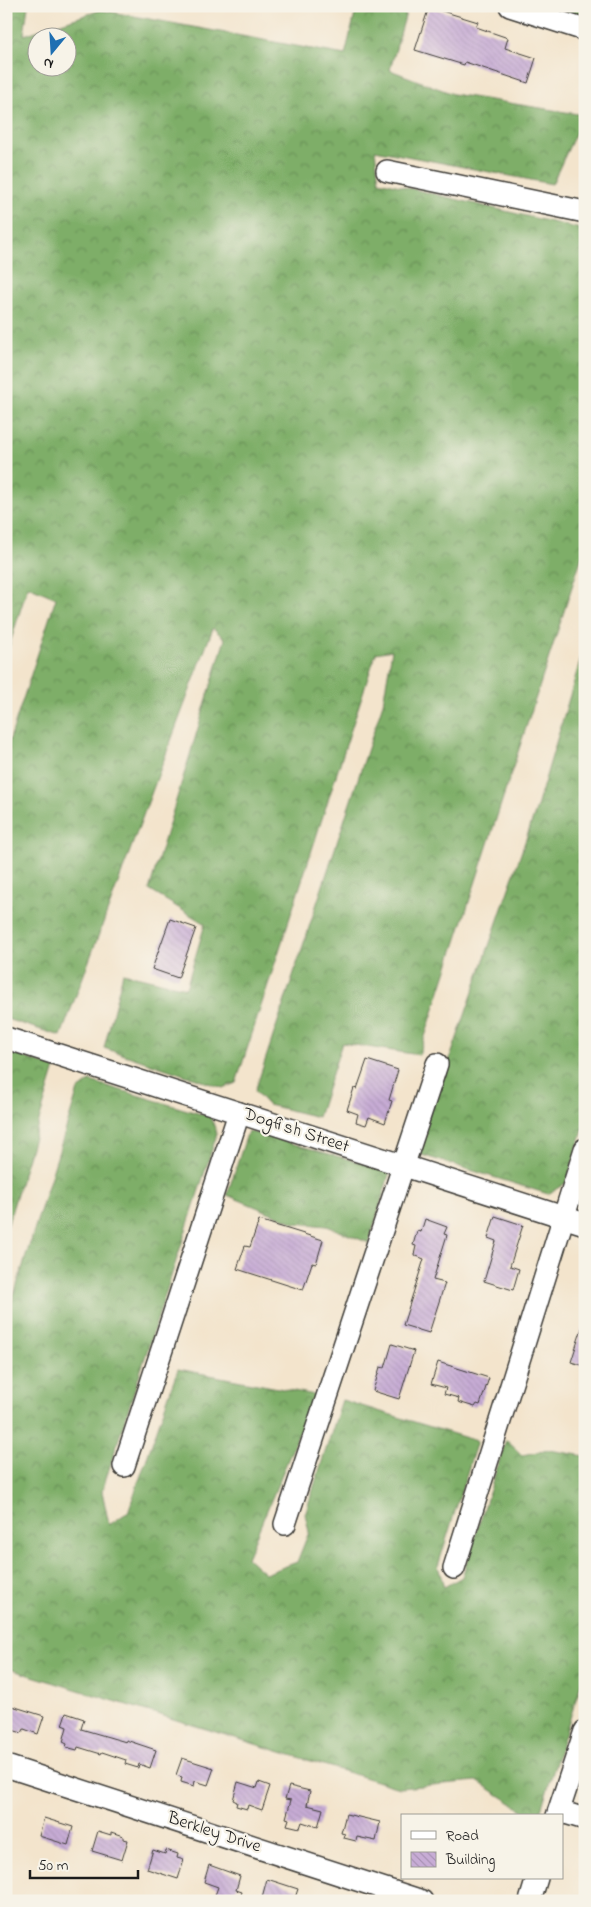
<svg xmlns="http://www.w3.org/2000/svg" width="591" height="1907" viewBox="0 0 591 1907" font-family="'Indie Flower',sans-serif">
	<style>
		.forest { fill: url(#forest-crowns); stroke: #4d6542; fill-rule: evenodd }
		.building { fill: url(#building-back-hatch) }
		.lines { fill: none; stroke-linecap: round; stroke-linejoin: round }
		.minor-casing { stroke: #3c3a36; stroke-width: 24 }
		.minor { stroke: #fff; stroke-width: 21 }
		.labels { text-anchor: middle; dominant-baseline: central; stroke-width: 4.5; stroke-linejoin: round; paint-order: stroke }
		.street-label { font-size: 18px; fill: #1c1c1c; stroke: #f7f3e8 }
	</style>
	<defs>
		<pattern id="forest-crowns" width="20" height="18" patternUnits="userSpaceOnUse" patternTransform="scale(1.25)"><rect width="20" height="18" fill="#7eae68"/><path d="M2 6a3 3 0 1 1 6 0M12 15a3 3 0 1 1 6 0" fill="none" stroke="#668d55"/></pattern>
		<pattern id="building-back-hatch" width="6" height="6" patternUnits="userSpaceOnUse" patternTransform="scale(1.25)"><rect width="6" height="6" fill="#c7acd5"/><path d="M-1 5l2 2M0 0l6 6M5-1l2 2" fill="none" stroke="#aa93b6"/></pattern>
	</defs>
	<rect width="100%" height="100%" fill="#f7f3e8"/>
	<filter id="ink" filterUnits="userSpaceOnUse"><feTurbulence type="fractalNoise" baseFrequency=".02" numOctaves="2"/><feDisplacementMap in="SourceGraphic" scale="10" xChannelSelector="R" yChannelSelector="G"/><feConvolveMatrix kernelMatrix="1 2 1 2 8 2 1 2 1" color-interpolation-filters="sRGB"/></filter>
	<filter id="wash" filterUnits="userSpaceOnUse"><feTurbulence type="fractalNoise" baseFrequency=".0096" numOctaves="4" result="noise"/><feDisplacementMap in="SourceGraphic" scale="20" xChannelSelector="R" yChannelSelector="G"/><feGaussianBlur stdDeviation="1.12" result="paint"/><feColorMatrix in="noise" values="0 0 0 0 0 0 0 0 0 0 0 0 0 0 0 0 0 1.4 0 .05"/><feComposite in="paint" operator="in"/></filter>
	<g filter="url(#wash)">
		<rect width="100%" height="100%" fill="#f3e4cc"/>
		<g class="forest">
			<path d="M6,6H28L24,35L101,10L345,55L357,6H408L390,70L453,94L584,115L552,184L375,150L379,181L585,230V547L419,1055L342,1043L318,1117L268,1105L255,1091L383,703L392,650L376,653L236,1083L223,1088L104,1048L123,973L186,988L205,924L149,890L225,639L213,628L61,1036L6,1019V751L56,598L28,586L6,656ZM38,38H68V68H38Z"/>
			<polygon points="567,6 585,6 585,19 566,13"/>
			<polygon points="585,644 585,1124 566,1183 548,1194 422,1155 415,1143 447,1067 537,807"/>
			<polygon points="6,1051 55,1068 6,1230"/>
			<polygon points="90,1081 211,1117 217,1134 102,1491 109,1525 128,1512 178,1369 315,1395 247,1558 265,1574 297,1562 309,1532 305,1514 342,1400 477,1441 438,1566 444,1587 462,1577 506,1440 522,1455 549,1450 585,1456 585,1671 539,1816 524,1811 477,1781 399,1788 6,1668 6,1320 78,1090"/>
			<polygon points="248,1131 390,1171 369,1243 327,1226 295,1223 227,1195"/>
		</g>
		<g id="blocks">
			<g class="building">
				<polygon points="429,7 478,22 476,27 508,38 505,48 536,58 528,83 465,62 464,65 415,50"/>
				<polygon points="170,919 196,928 178,978 152,969"/>
				<polygon points="367,1060 398,1070 389,1100 392,1101 385,1123 369,1117 366,1125 356,1122 358,1114 347,1110 354,1088 357,1089"/>
				<polygon points="495,1216 523,1225 510,1266 519,1269 513,1290 484,1281 496,1241 488,1238"/>
				<polygon points="425,1219 447,1227 444,1234 447,1235 433,1280 445,1283 429,1333 403,1325 424,1259 414,1255 416,1246 413,1245 417,1231 421,1232"/>
				<polygon points="259,1220 323,1240 316,1264 312,1263 303,1290 237,1269 245,1246 250,1247"/>
				<polygon points="582,1328 585,1328 585,1366 571,1362"/>
				<polygon points="392,1344 414,1351 399,1399 373,1391 380,1367 385,1368"/>
				<polygon points="438,1362 489,1378 480,1405 477,1404 475,1407 458,1402 459,1398 444,1394 446,1388 431,1384"/>
				<polygon points="12,1706 44,1716 38,1734 24,1729 22,1733 9,1729 10,1725 7,1724"/>
				<polygon points="66,1713 84,1719 81,1729 126,1742 126,1740 156,1750 150,1768 139,1764 138,1768 125,1764 126,1760 102,1752 101,1754 78,1747 77,1750 66,1747 67,1744 63,1742 67,1727 62,1725"/>
				<polygon points="182,1758 214,1768 208,1785 195,1781 194,1786 181,1782 182,1777 176,1775"/>
				<polygon points="238,1782 257,1788 259,1782 270,1786 262,1810 248,1805 247,1809 236,1806 237,1802 233,1800"/>
				<polygon points="289,1786 310,1791 307,1805 323,1809 318,1827 302,1822 300,1828 287,1825 289,1819 286,1818 291,1800 285,1799"/>
				<polygon points="346,1814 380,1822 376,1841 357,1837 356,1841 344,1838 345,1834 341,1833"/>
				<polygon points="44,1818 73,1827 68,1845 39,1836"/>
				<polygon points="98,1831 111,1835 111,1832 123,1836 123,1839 128,1840 122,1860 92,1851"/>
				<polygon points="153,1850 165,1854 166,1850 178,1854 177,1858 184,1860 178,1879 147,1869"/>
				<polygon points="209,1865 240,1876 236,1890 242,1892 239,1901 213,1901 218,1887 204,1882"/>
				<polygon points="267,1879 298,1889 294,1901 261,1901"/>
			</g>
		</g>
	</g>
	<g filter="url(#ink)">
		<use href="#blocks" fill-opacity="0" stroke="#3c3a36" stroke-width="1"/>
		<g class="lines">
			<defs>
				<g id="minor">
					<polyline points="510,6 585,30"/>
					<polyline points="387,171 585,212"/>
					<polyline points="6,1038 585,1224"/>
					<polyline points="124,1466 239,1113"/>
					<polyline points="285,1524 437,1064"/>
					<polyline points="454,1568 585,1149"/>
					<polyline points="6,1766 422,1901"/>
					<polyline points="559,1811 585,1819"/>
					<polyline points="557,1816 585,1731"/>
					<polyline points="530,1901 537,1878"/>
				</g>
			</defs>
			<use href="#minor" class="minor-casing"/>
			<use href="#minor" class="minor"/>
		</g>
	</g>
	<g class="labels">
		<g class="street-label">
			<text transform="translate(296 1131) rotate(18)">Dogfish Street</text>
			<text transform="translate(214 1833) rotate(18)">Berkley Drive</text>
		</g>
	</g>
	<rect width="591" height="1907" fill="none" stroke="#f7f3e8" stroke-width="25"/>
	<rect x="401" y="1814" width="162" height="65" fill="#f7f3e8" stroke="#9f9d96"/>
	<rect x="411" y="1831" width="25" height="8" fill="#ffffff" stroke="#9f9d96"/>
	<text x="446" y="1840" font-size="15" fill="#1c1c1c">Road</text>
	<rect x="411" y="1852" width="25" height="15" fill="url(#building-back-hatch)" stroke="#9f9d96"/>
	<text x="446" y="1864" font-size="15" fill="#1c1c1c">Building</text>
	<g transform="translate(52 52) rotate(198)"><circle r="24" fill="#f7f3e8" stroke="#9f9d96"/>
	<path d="M0-4L9 19L0 12L-9 19Z" fill="#1f6fb2"/>
	<text y="-8" font-size="14" font-weight="bold" text-anchor="middle" fill="#1c1c1c">N</text>
	</g>
	<path d="M30 1870v8h108v-8" fill="none" stroke="#1c1c1c" stroke-width="2.5"/>
	<text x="38" y="1870" font-size="15" fill="#1c1c1c" stroke="#f7f3e8" stroke-width="4" paint-order="stroke">50 m</text>
</svg>
